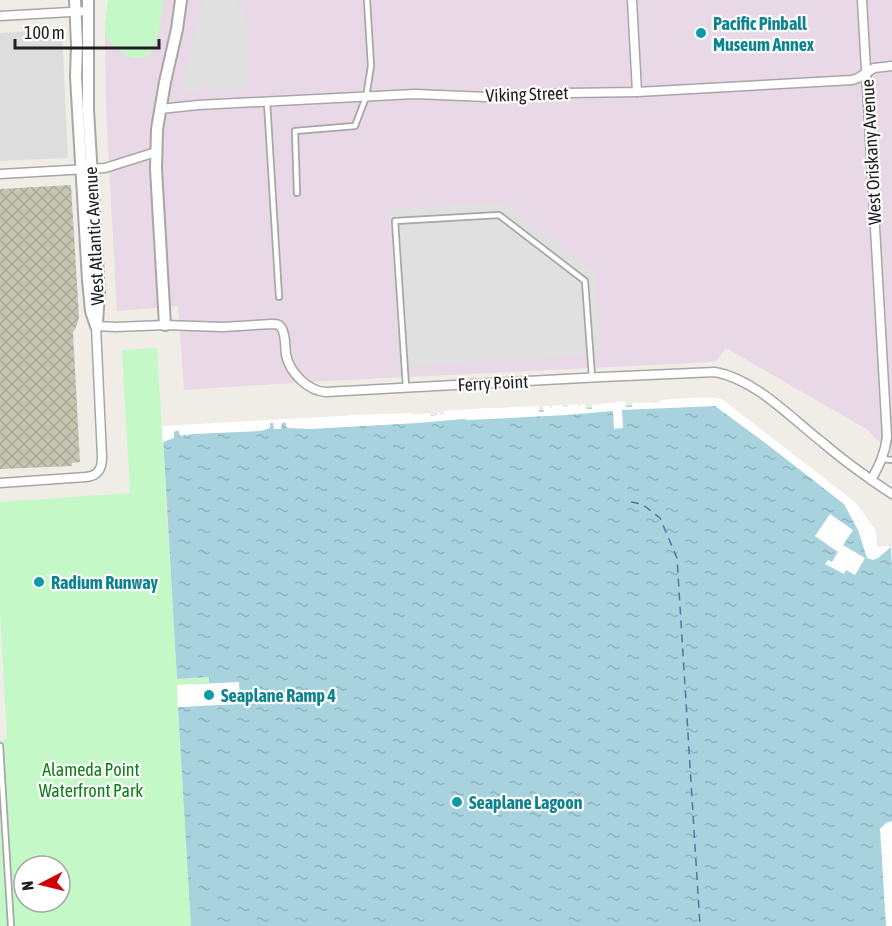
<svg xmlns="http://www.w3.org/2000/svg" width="892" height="926" viewBox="0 0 892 926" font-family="'Asap Condensed',sans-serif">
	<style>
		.residential { fill: #dedddd }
		.industrial { fill: #e9d8e6 }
		.construction { fill: url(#construction-cross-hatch) }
		.park { fill: #c4f9c7; fill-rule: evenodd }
		.parking { fill: #e0e0e0 }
		.water { fill: url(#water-ripples) }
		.pier { fill: #fff }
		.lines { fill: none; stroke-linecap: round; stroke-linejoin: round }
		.ferry { stroke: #487aa8; stroke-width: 1.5; stroke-dasharray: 8 6; stroke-linecap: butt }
		.service-casing { stroke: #a7a7a7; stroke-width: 8 }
		.minor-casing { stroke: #a7a7a7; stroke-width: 11 }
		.tertiary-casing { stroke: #a7a7a7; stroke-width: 14 }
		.service { stroke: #fff; stroke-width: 4.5 }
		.minor { stroke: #fff; stroke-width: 8 }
		.tertiary { stroke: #fff; stroke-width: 10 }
		.culture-dot { fill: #0f9aa8; stroke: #fff; stroke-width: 2 }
		.labels { text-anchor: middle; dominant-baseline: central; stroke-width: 4.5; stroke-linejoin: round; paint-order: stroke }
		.culture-label { font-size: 18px; font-weight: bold; fill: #0d838f; stroke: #fff; text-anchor: start }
		.street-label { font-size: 18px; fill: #202020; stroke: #fff }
		.park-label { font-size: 18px; fill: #0c7f14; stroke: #fff }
	</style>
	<defs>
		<pattern id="construction-cross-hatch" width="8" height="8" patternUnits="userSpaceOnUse" patternTransform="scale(1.5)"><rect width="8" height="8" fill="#c5c5b1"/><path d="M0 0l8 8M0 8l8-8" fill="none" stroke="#a9a998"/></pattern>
		<pattern id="water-ripples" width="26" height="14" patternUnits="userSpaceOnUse" patternTransform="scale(1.5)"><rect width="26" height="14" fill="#a7d2de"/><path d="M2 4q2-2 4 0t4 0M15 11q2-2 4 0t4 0" fill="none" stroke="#8fb4be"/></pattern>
	</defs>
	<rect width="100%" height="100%" fill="#f0ede6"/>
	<polygon class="residential" points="62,29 68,158 0,161 0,33"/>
	<polygon class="industrial" points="108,0 892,0 892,456 868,430 726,348 717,360 713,362 324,381 184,390 178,306 117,311 106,110 105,26"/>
	<polygon class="construction" points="71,185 79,317 77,325 73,333 80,462 72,463 72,466 0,469 0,189"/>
	<g class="park">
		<path d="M108,0H163C161,15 161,38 150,49L152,53C148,55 143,58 139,58C125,59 115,46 106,38L105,26Z"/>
		<path d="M157,348L177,679L216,677V683L177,686L191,926H0V740L7,739L0,614V502L130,493L122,350ZM24,866H60V902H24Z"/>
	</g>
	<g class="parking">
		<polygon points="203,0 235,0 246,14 248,89 208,91 208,84 205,84 205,91 190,92 181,89"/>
		<polygon points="504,202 596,274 601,354 399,367 389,209"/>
	</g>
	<polygon class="water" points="717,401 857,511 873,552 892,545 892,926 191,926 178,707 196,706 194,684 209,683 209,677 177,679 163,437 179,430 270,424 270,423 286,422 286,423 436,415 437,412 439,412 440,415 444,415"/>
	<g class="pier">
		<polygon points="696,398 716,398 723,400 856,503 876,531 877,546 891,546 892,545 892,570 891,547 878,558 873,560 867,558 858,530 844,504 768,445 715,406 622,410 623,428 614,429 613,411 567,415 469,420 463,419 418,423 310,429 287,428 285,422 282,423 281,429 274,429 273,423 270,423 270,428 261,431 193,434 180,436 178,430 174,431 174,438 163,442 162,426 359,415 412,413 413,415 430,413 431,416 437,415 437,412 439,412 440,415 444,415 444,411 486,408 500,408 539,406 539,412 544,412 543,406 549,406 550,408 552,408 552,406 562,405 562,407 568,407 568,405 578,404 578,407 580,407 580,404 584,404 587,409 592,409 592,405 625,401 626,407 632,407 632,403 637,402 638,403 649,402 650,403 660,403 660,400"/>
		<polygon points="830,514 853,530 843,545 865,558 855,575 846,570 844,574 825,564 828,560 832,562 838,552 815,536"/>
		<polygon points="239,682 240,704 178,707 177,685"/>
		<polygon points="892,821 892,926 886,926 880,829 886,823"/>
	</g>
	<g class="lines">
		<polyline class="ferry" points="631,502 642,504 660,518 677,558 700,926"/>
		<defs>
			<g id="service">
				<polyline points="267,102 279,297"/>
				<polyline points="297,193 295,131 355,126 366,97 371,66 367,0"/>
				<polyline points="406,387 395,221 499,215 585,281 592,377"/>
				<polyline points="882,459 892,460"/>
				<polyline points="0,746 11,926"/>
			</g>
			<g id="minor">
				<polyline points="632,0 637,92"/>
				<path d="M862,0L887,437C885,454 879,466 871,480"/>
				<polyline points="0,16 88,11"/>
				<polyline points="160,109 198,105 415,94 487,97 568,93 637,92 852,80 858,78 874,68 892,66"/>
				<polyline points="0,174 105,168 156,152"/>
				<path d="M0,483L86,477C98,476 102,469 102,457L96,326L116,327L165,325L223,327L272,324C277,324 278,324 281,327C286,334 285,347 286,355C290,373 308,391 326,392L602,377L715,372C755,379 791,418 822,442C844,461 868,478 892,494"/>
			</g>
			<g id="tertiary">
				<polyline points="75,0 77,45 76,77 88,280 91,311 96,326"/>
				<polyline points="88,0 88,110 99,294 97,322"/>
				<polyline points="165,325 156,169 157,129 165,82 177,29 181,0"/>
			</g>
		</defs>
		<use href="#service" class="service-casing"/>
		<use href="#minor" class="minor-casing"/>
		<use href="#tertiary" class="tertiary-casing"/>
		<use href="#service" class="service"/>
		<use href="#minor" class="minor"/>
		<use href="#tertiary" class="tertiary"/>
	</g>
	<g class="culture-dot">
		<circle cx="701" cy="33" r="6"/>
		<circle cx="39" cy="582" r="6"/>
		<circle cx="209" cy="695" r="6"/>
		<circle cx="457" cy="802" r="6"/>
	</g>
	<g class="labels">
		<g class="culture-label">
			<text x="713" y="23">Pacific Pinball<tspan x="713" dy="21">Museum Annex</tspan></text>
			<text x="51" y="582">Radium Runway</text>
			<text x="221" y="695">Seaplane Ramp 4</text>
			<text x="469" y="802">Seaplane Lagoon</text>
		</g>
		<g class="street-label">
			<text transform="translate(527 94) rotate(-2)">Viking Street</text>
			<text transform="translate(871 152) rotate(-93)">West Oriskany Avenue</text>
			<text transform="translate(94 236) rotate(-93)">West Atlantic Avenue</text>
			<text transform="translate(493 383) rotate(-3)">Ferry Point</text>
		</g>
		<g class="park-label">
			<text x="91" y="769">Alameda Point<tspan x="91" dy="21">Waterfront Park</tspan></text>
		</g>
	</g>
	<g transform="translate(42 884) rotate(263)"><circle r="28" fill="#ffffff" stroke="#a6a6a6" stroke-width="1.5"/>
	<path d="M0-4.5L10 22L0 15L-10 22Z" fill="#cf0103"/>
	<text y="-9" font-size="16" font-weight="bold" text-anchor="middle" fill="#202020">N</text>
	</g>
	<path d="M15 39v9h144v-9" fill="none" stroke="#202020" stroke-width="3"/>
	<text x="24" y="39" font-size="18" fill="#202020" stroke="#ffffff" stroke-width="4.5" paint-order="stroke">100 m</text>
</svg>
